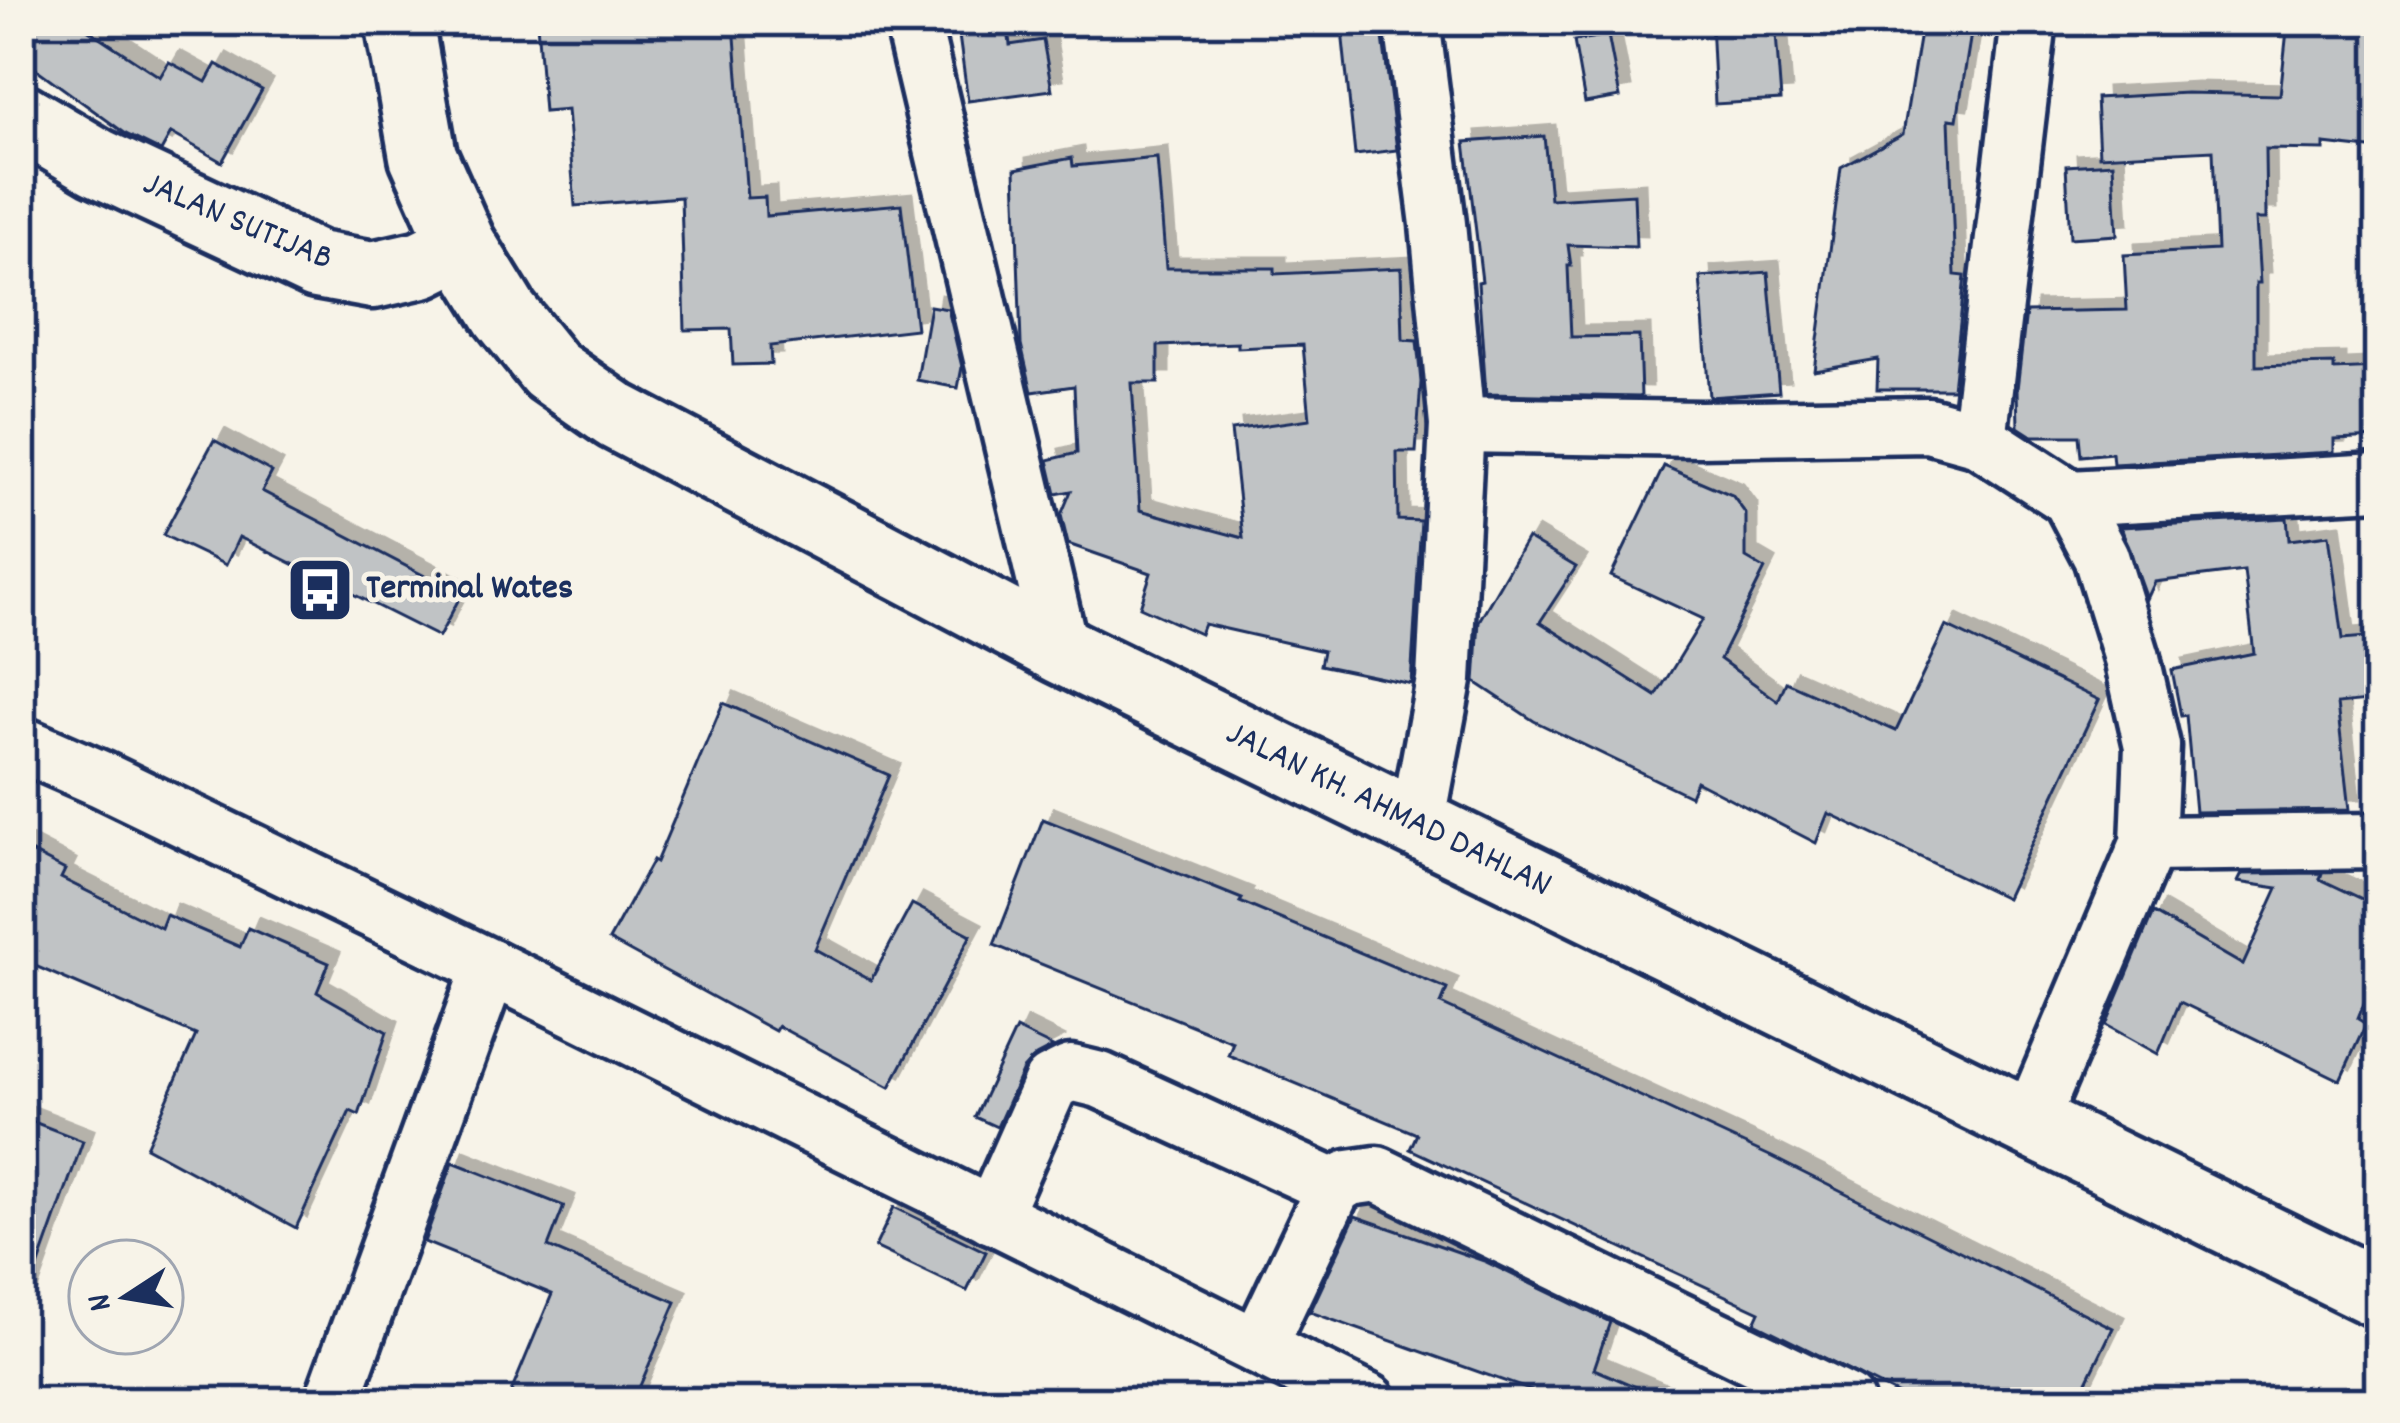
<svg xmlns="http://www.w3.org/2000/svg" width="2400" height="1423" viewBox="0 0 2400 1423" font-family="Dekko,sans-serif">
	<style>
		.building { fill: #c0c3c5; stroke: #1b2f5e; stroke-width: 3; fill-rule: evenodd; filter: url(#shadow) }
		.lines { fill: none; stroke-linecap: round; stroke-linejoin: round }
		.minor-casing { stroke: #1b2f5e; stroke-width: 63 }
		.secondary-casing { stroke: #1b2f5e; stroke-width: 75 }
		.trunk-casing { stroke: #1b2f5e; stroke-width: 75 }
		.minor { stroke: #f7f3e8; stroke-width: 54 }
		.secondary { stroke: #f7f3e8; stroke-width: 66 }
		.trunk { stroke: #f7f3e8; stroke-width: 66 }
		.labels { text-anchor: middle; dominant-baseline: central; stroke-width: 10; stroke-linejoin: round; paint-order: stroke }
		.street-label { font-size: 36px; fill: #1b2f5e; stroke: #f7f3e8 }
		.poi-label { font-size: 36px; font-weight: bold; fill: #1b2f5e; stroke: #f7f3e8; text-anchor: start }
	</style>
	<defs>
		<filter id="shadow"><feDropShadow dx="11" dy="-11" stdDeviation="0" flood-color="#0004"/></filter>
	</defs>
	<rect width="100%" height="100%" fill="#f7f3e8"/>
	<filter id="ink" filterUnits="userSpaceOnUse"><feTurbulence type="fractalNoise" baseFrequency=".00833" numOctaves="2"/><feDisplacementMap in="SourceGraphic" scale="24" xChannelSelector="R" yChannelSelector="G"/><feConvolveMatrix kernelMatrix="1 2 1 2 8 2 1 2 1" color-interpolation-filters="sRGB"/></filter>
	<g filter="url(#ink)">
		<g class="building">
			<polygon points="21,21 75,21 160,77 169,62 206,82 216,64 262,90 222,162 171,133 161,151 126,134 21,58"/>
			<polygon points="561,21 662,21 663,27 734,23 747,198 765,197 766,216 901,204 916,329 770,346 771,364 733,365 731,329 685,330 681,197 575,206 567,110 544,112 537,23"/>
			<polygon points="957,21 1007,21 1010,45 1043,40 1052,90 968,101"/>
			<polygon points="1341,21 1381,21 1397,150 1355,155"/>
			<polygon points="1711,21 1775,21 1781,100 1715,104"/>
			<polygon points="1922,21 1973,21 1957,120 1949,119 1955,275 1965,276 1953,389 1877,389 1878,359 1814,370 1841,168 1903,134"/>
			<polygon points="2288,21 2379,21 2379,150 2324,144 2324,150 2265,149 2266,219 2256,219 2260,283 2256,283 2256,366 2334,364 2334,370 2379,368 2379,437 2334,439 2334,452 2113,464 2112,453 2081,456 2079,436 2032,436 2018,427 2017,389 2026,312 2127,310 2124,255 2217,250 2213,150 2099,156 2096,98 2186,93 2280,95"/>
			<polygon points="1608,35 1620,97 1585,103 1574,41"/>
			<polygon points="1544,136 1550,199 1634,194 1636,247 1568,245 1571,266 1568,266 1571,337 1639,336 1641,397 1486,394 1478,282 1482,281 1465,142"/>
			<path d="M1072,158L1073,166L1157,158L1166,268H1275V274L1401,268L1403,340L1417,341L1421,382L1416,452H1397L1398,520L1421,521L1411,684L1320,665L1323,651L1204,624L1200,634L1140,607L1151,573L1068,544L1061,515L1071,491L1056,494L1048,460L1077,453L1074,386L1032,392L1021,344L1015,169ZM1238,343V348L1303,345L1310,419L1231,430L1243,538L1140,510L1132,383H1158V346Z"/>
			<polygon points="2113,163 2117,235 2070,238 2066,166"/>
			<polygon points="1768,272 1779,392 1709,397 1700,277"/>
			<polygon points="930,306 948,309 962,367 958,388 917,380"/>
			<polygon points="214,440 272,472 262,491 461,595 439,637 239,537 226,565 163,535"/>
			<polygon points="1664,466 1732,495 1746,514 1746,558 1765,569 1720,659 1778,701 1786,682 1896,731 1946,626 2099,700 2006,898 1828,813 1816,843 1696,781 1690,796 1534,721 1475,682 1479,621 1527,538 1576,567 1540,622 1656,696 1703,619 1611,576"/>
			<polygon points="2287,518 2289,540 2329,535 2343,639 2379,636 2379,700 2337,704 2349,810 2195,812 2186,715 2181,716 2172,670 2254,653 2244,571 2155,582 2147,599 2121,527"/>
			<polygon points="723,703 889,775 815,949 871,980 912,904 971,935 890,1087 778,1026 775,1031 609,940 653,860 656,862"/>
			<polygon points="1043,819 1242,899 1240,902 1447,989 1441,1004 1772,1157 2113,1328 2077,1402 1913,1402 1755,1323 1760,1312 1410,1149 1417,1134 1228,1055 1233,1042 994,945"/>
			<polygon points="21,847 65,870 61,878 161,928 166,915 240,947 248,928 329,963 317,992 387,1032 359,1115 350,1111 296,1228 146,1147 196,1035 21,960"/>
			<polygon points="2322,873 2320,879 2379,907 2379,965 2358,1019 2366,1024 2340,1080 2180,1002 2158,1054 2106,1025 2153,913 2243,965 2278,888 2238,882 2242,874"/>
			<polygon points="1016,1029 1053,1047 1036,1056 1023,1069 997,1127 975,1117"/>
			<polygon points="21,1117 83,1141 26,1301 21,1300"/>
			<polygon points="453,1162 564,1206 548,1247 676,1302 633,1402 507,1402 552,1294 424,1242"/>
			<polygon points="894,1207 986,1252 967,1291 875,1247"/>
			<polygon points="1355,1216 1484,1261 1610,1322 1594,1369 1671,1402 1563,1402 1310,1312"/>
		</g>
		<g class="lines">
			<defs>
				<g id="minor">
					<polyline points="912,21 1061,650"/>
					<polyline points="1412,21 1438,224 1457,425 1444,680 1417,825"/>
					<polyline points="1457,425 1700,429 1928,425 1979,439 2070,498 2101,557 2132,658 2152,746 2148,844 2029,1125"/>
					<polyline points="1979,439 2029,21"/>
					<polyline points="2070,498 2379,481"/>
					<polyline points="21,744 101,779 490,967 1369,1402"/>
					<polyline points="2148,844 2379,841"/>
					<polyline points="992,1216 1051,1083 1071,1073 1100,1080 1334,1187"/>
					<polyline points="1258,1347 1334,1187 1349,1178 1377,1174 1846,1402"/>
					<polyline points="332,1402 490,967"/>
				</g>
				<polyline id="secondary" points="21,117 97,162 317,265 373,275 422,264 462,244"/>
				<polyline id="trunk" points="399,21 423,156 462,244 505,314 550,370 616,416 1061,650 2379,1294"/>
			</defs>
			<use href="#minor" class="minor-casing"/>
			<use href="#secondary" class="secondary-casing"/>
			<use href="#trunk" class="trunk-casing"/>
			<use href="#minor" class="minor"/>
			<use href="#secondary" class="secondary"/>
			<use href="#trunk" class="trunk"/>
		</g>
	</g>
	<defs>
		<symbol id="bus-square" viewBox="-11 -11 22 22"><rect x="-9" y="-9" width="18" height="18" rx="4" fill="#1b2f5e" stroke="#f7f3e8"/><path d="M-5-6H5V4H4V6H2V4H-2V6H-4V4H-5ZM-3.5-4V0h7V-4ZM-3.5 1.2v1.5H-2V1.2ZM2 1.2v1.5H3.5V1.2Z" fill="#fff"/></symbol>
	</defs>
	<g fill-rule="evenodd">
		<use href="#bus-square" x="282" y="552" width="76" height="76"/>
	</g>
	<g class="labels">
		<g class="street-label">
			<text transform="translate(237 223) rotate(23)">JALAN SUTIJAB</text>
			<text transform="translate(1388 811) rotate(26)">JALAN KH. AHMAD DAHLAN</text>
		</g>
		<g class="poi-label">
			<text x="366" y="590">Terminal Wates</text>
		</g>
	</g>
	<rect width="2400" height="1423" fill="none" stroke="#f7f3e8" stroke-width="72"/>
	<rect x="36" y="36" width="2328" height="1351" fill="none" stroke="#1b2f5e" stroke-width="4.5" filter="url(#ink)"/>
	<g transform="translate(126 1297) rotate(258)"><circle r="57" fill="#f7f3e8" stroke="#9fa5b1" stroke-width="3"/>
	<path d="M0-9L21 45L0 30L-21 45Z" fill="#1b2f5e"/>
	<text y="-18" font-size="33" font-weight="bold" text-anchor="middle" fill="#1b2f5e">N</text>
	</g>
</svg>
